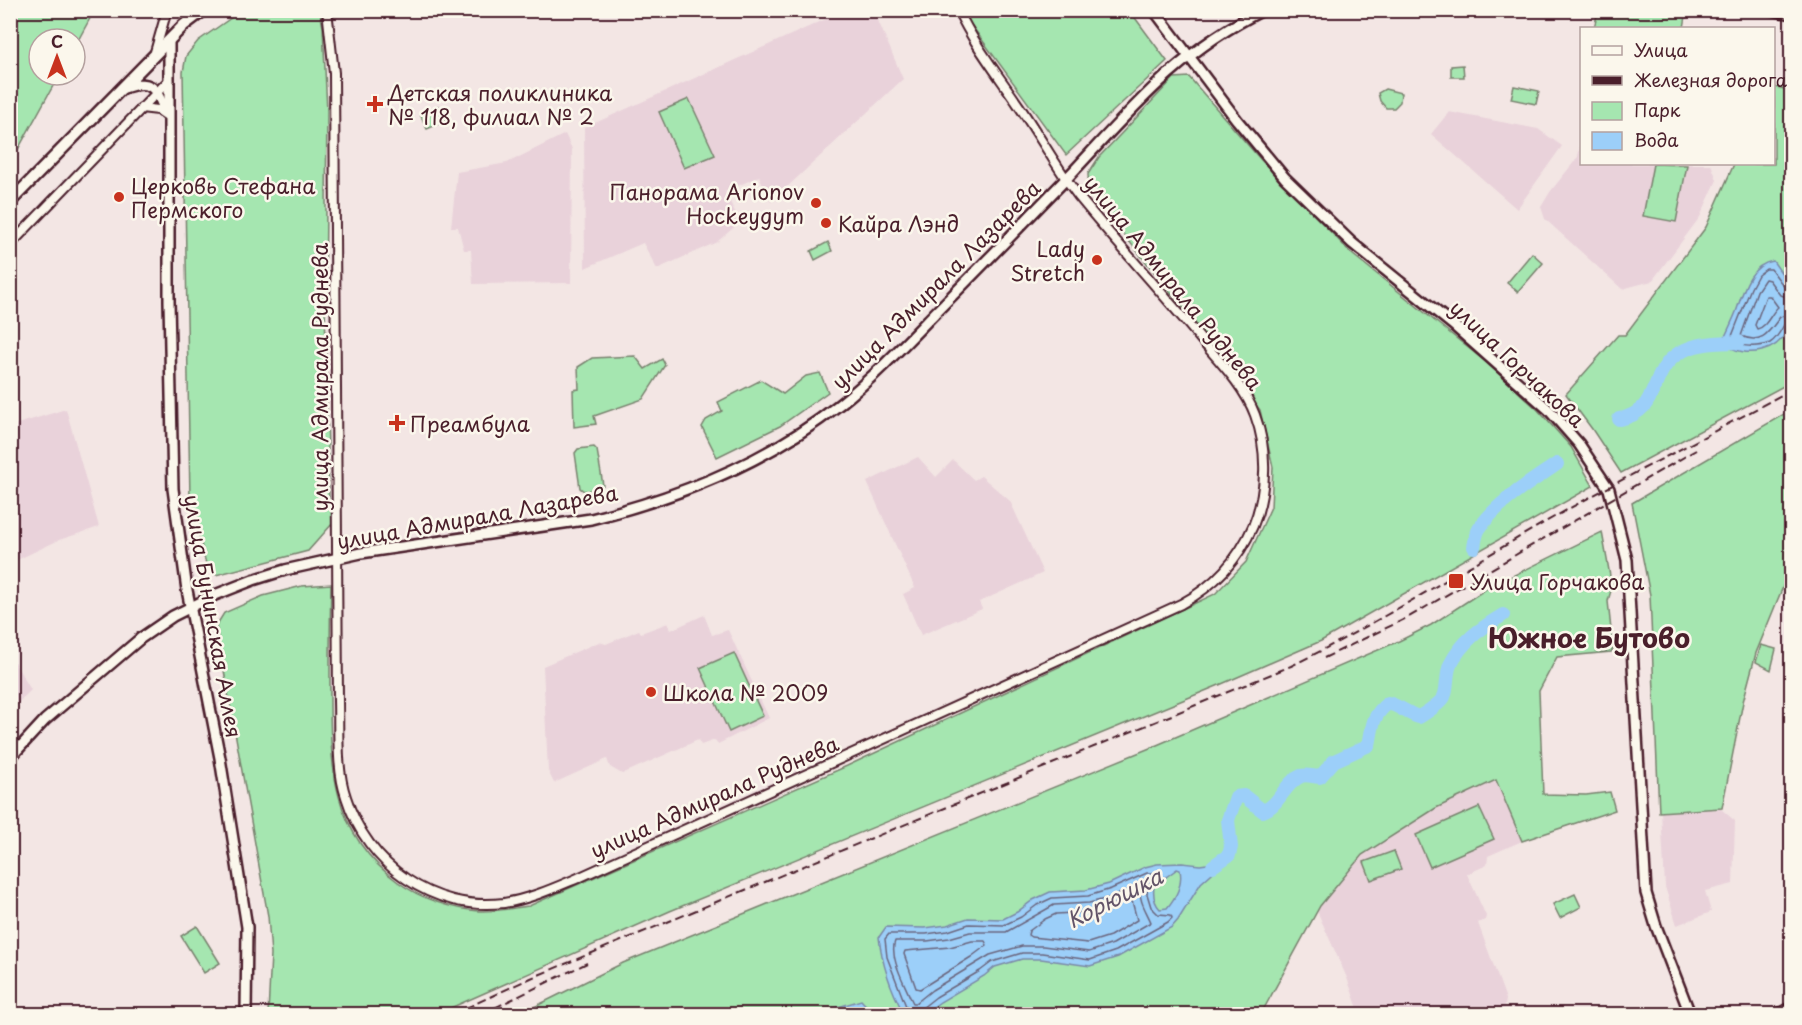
<svg xmlns="http://www.w3.org/2000/svg" width="1802" height="1025" viewBox="0 0 1802 1025" font-family="'Playpen Sans',sans-serif">
	<style>
		.built { fill: #e9d2da }
		.green { fill: #a5e6b0; stroke: #78826e; stroke-width: 1.5 }
		.water { fill: #9ccff9; stroke: #7b89a7; stroke-width: 1.5; fill-rule: evenodd }
		.lines { fill: none; stroke-linecap: round; stroke-linejoin: round }
		.shore { stroke: #6b657d; stroke-width: 1.5 }
		.river { stroke: #9ccff9; stroke-width: 14 }
		.minor-casing { stroke: #4a1f2b; stroke-width: 12 }
		.tertiary-casing { stroke: #4a1f2b; stroke-width: 14 }
		.secondary-casing { stroke: #4a1f2b; stroke-width: 15 }
		.minor { stroke: #fbf7ec; stroke-width: 8 }
		.tertiary { stroke: #fbf7ec; stroke-width: 9 }
		.secondary { stroke: #fbf7ec; stroke-width: 10 }
		.rail { stroke: #4a1f2b; stroke-width: 2; stroke-dasharray: 9 4.5; stroke-linecap: butt }
		.poi-dot { fill: #c8321e; stroke: #fbf7ec; stroke-width: 2 }
		.labels { text-anchor: middle; dominant-baseline: central; stroke-width: 5; stroke-linejoin: round; paint-order: stroke }
		.poi-label { font-size: 21px; fill: #4a1f2b; stroke: #fbf7ec; text-anchor: start }
		.street-label { font-size: 21px; fill: #4a1f2b; stroke: #fbf7ec }
		.water-label { font-size: 22px; font-style: italic; fill: #635469; stroke: #fbf7ec }
		.district-label { font-size: 27px; font-weight: bold; fill: #4a1f2b; stroke: #fbf7ec }
	</style>
	<rect width="100%" height="100%" fill="#f3e6e4"/>
	<filter id="ink" filterUnits="userSpaceOnUse"><feTurbulence type="fractalNoise" baseFrequency=".0167" numOctaves="2"/><feDisplacementMap in="SourceGraphic" scale="12" xChannelSelector="R" yChannelSelector="G"/><feConvolveMatrix kernelMatrix="1 2 1 2 8 2 1 2 1" color-interpolation-filters="sRGB"/></filter>
	<g filter="url(#ink)">
		<g class="built">
			<polygon points="844,11 874,11 903,79 771,202 759,176 725,192 740,222 717,242 657,269 643,243 585,268 584,128"/>
			<polygon points="1449,112 1538,129 1562,146 1517,209 1431,134"/>
			<polygon points="565,134 572,149 571,283 473,284 471,250 464,250 458,227 451,227 457,172 507,163"/>
			<polygon points="1581,140 1582,164 1711,164 1717,180 1700,217 1652,281 1622,289 1545,219 1541,207 1550,192 1578,157"/>
			<polygon points="66,409 99,527 59,540 15,561 10,558 11,426"/>
			<polygon points="918,457 936,477 953,460 974,480 981,476 1010,501 1043,573 979,602 982,609 921,635 903,594 915,588 867,482"/>
			<polygon points="704,615 712,635 728,630 769,718 718,744 715,740 701,745 698,740 622,774 610,767 607,759 554,783 548,771 543,666 599,642 606,644 639,630 641,633 668,623 671,630"/>
			<polygon points="10,655 31,690 11,710 10,710"/>
			<polygon points="1497,780 1522,841 1488,856 1487,865 1467,874 1486,916 1485,920 1478,923 1506,999 1505,1006 1502,1009 1489,1014 1360,1014 1347,978 1317,911 1320,906 1362,855 1436,808"/>
			<polygon points="1721,809 1735,821 1733,884 1705,891 1711,912 1677,925 1665,887 1661,812"/>
		</g>
		<g class="green">
			<polygon points="11,10 94,11 75,46 75,39 39,39 39,75 59,75 16,153 11,160"/>
			<polygon points="241,11 320,11 323,27 327,111 325,302 329,501 333,501 333,523 308,551 216,575 207,568 190,500 183,72 186,56 198,41"/>
			<polygon points="961,11 1130,11 1167,61 1066,155"/>
			<polygon points="1598,11 1659,11 1686,16 1684,28 1594,28"/>
			<polygon points="1463,65 1464,77 1451,77 1451,66"/>
			<path d="M1189,77L1261,160L1352,254L1487,363L1538,410L1571,447L1593,486L1321,641L1217,686L670,911L437,1014H268L271,954L268,916L216,626L224,613L263,596L302,586L331,584C330,619 330,654 330,689C330,766 331,833 398,882C421,899 451,909 479,911C495,912 513,908 529,906L847,766L1215,594L1246,562L1271,507L1273,467L1260,410L1190,316L1089,192L1088,174L1099,157L1174,78Z"/>
			<polygon points="1514,86 1539,91 1536,104 1511,99"/>
			<polygon points="1774,87 1791,90 1791,382 1621,473 1592,429 1566,394 1618,335 1625,335 1706,227 1734,164 1774,164"/>
			<polygon points="1385,89 1401,93 1400,102 1394,108 1386,108 1380,101 1378,93"/>
			<polygon points="689,99 715,155 684,168 659,112"/>
			<polygon points="438,106 446,121 427,129 420,114"/>
			<polygon points="1653,164 1687,165 1676,222 1643,216"/>
			<polygon points="828,242 832,251 815,260 811,251"/>
			<polygon points="1532,253 1543,263 1518,292 1507,283"/>
			<polygon points="635,356 645,369 662,359 665,365 643,399 594,416 596,424 574,427 573,390 579,389 578,367 592,358"/>
			<polygon points="820,373 828,392 780,426 717,457 702,427 706,420 722,411 718,402 761,380 783,394 806,376"/>
			<polygon points="1791,410 1791,567 1756,653 1743,702 1722,808 1659,812 1650,595 1632,503"/>
			<polygon points="594,447 597,450 603,485 600,489 584,491 580,488 575,453 578,449"/>
			<polygon points="1602,532 1612,587 1608,601 1613,649 1611,652 1557,657 1539,691 1543,794 1586,795 1610,792 1615,810 1522,841 1496,780 1436,808 1362,855 1320,906 1261,1014 520,1014 623,963 1150,748 1399,641 1431,625 1486,589"/>
			<polygon points="1761,645 1776,649 1771,670 1756,662"/>
			<polygon points="734,653 763,716 729,732 700,668"/>
			<polygon points="1479,807 1494,839 1430,867 1416,835"/>
			<polygon points="1394,851 1401,869 1371,880 1364,862"/>
			<polygon points="1575,894 1581,907 1560,918 1553,904"/>
			<polygon points="197,926 220,963 204,973 181,936"/>
		</g>
		<g class="water">
			<path d="M1773,261L1789,284L1791,285C1792,297 1794,311 1790,323C1781,354 1746,360 1722,343C1727,332 1732,322 1736,312C1743,292 1749,265 1773,261Z"/>
			<path d="M1229,855V858L1201,883L1178,920L1172,927L1118,957L1090,966L1041,959H1022L995,967L984,976L940,1002L924,1014H904C891,990 882,965 879,937L886,927L925,928L947,925L968,918L1003,919L1017,912L1033,900L1050,892L1086,890L1109,884L1145,867L1157,864L1182,863L1200,865L1214,863ZM1177,869L1180,870C1183,885 1176,897 1167,908L1160,909C1154,903 1153,894 1154,886Z"/>
			<polygon points="861,1000 874,1014 815,1014"/>
		</g>
		<g class="lines">
			<g class="shore">
				<path d="M1792,291L1785,288L1771,269H1766L1758,275L1751,288L1730,341C1739,347 1759,348 1770,343C1777,339 1781,330 1785,323L1792,321"/>
				<path d="M1766,296H1770L1778,307C1771,313 1767,327 1757,329L1755,325Z"/>
				<path d="M1792,298L1780,295L1769,280L1765,279L1757,291L1741,336C1762,345 1769,332 1780,317L1792,313"/>
				<path d="M1136,886L1140,887C1139,902 1146,910 1151,922L1113,944L1089,952L1043,946H1022L990,955L932,990L916,1003H913L910,997C904,982 889,957 895,941H927L949,938L970,932H1006L1054,905L1089,903L1113,897Z"/>
				<polygon points="1129,899 1132,901 1137,920 1110,936 1088,943 1031,937 1028,935 1029,931 1045,919 1056,914 1091,912"/>
				<polygon points="972,941 985,941 987,945 971,957 920,989 916,988 904,954 905,951 950,947"/>
				<polyline points="909,1014 887,957 885,939 889,934 926,934 948,931 969,924 1004,925 1021,917 1037,905 1052,898 1088,896 1111,889 1147,873 1157,873 1157,876 1148,885 1147,894 1151,907 1158,914 1171,915 1172,918 1168,922 1116,951 1090,960 1042,953 1022,953 992,962 980,971 936,997 922,1008 921,1014"/>
			</g>
			<g class="river">
				<path d="M1619,419C1661,412 1648,372 1679,353C1697,342 1719,343 1739,342"/>
				<path d="M1474,547C1475,541 1476,534 1479,529C1496,503 1531,482 1557,464"/>
				<path d="M1213,866L1229,855L1231,847L1228,820L1236,797L1244,796L1263,811C1280,805 1284,783 1301,776C1307,774 1314,777 1320,777L1334,761L1369,745C1373,726 1371,717 1388,703C1400,706 1408,714 1419,717C1427,712 1439,705 1444,697C1448,687 1446,675 1450,665C1462,641 1481,628 1503,615"/>
			</g>
			<defs>
				<g id="minor">
					<path d="M327,10L334,73L338,701C339,732 336,768 346,797C367,865 433,912 504,903C530,899 554,888 578,878L1181,604C1214,586 1238,561 1253,526C1267,492 1268,450 1255,415C1245,388 1222,364 1203,342C1163,293 1119,246 1079,197C1058,170 1039,135 1019,106C999,76 973,43 958,10"/>
					<polyline points="155,52 167,10"/>
					<polyline points="141,108 158,110 167,116"/>
					<polyline points="10,245 169,80"/>
				</g>
				<g id="tertiary">
					<polyline points="1154,10 1237,120 1285,178 1352,243 1452,324 1549,410 1579,444 1609,489 1627,560 1646,893 1656,926 1690,1014"/>
					<polyline points="1772,10 1792,14"/>
					<polyline points="169,41 169,301 173,489 187,590 220,758 247,927 246,1014"/>
					<path d="M121,89C151,78 156,86 166,114"/>
					<path d="M10,758L45,720L141,638L173,616L215,595L253,580L285,570L361,553L591,519C679,497 769,461 840,404C874,377 905,344 935,313C980,268 1024,222 1068,177C1130,111 1179,51 1263,10"/>
					<polyline points="1779,1014 1792,1007"/>
				</g>
				<polyline id="secondary" points="10,202 184,25 204,10"/>
			</defs>
			<use href="#minor" class="minor-casing"/>
			<use href="#tertiary" class="tertiary-casing"/>
			<use href="#secondary" class="secondary-casing"/>
			<use href="#minor" class="minor"/>
			<use href="#tertiary" class="tertiary"/>
			<use href="#secondary" class="secondary"/>
			<g class="rail">
				<polyline points="1324,658 1407,618 1696,450"/>
				<path d="M453,1014L531,978L1291,666C1382,621 1468,566 1556,516C1634,472 1714,433 1792,389"/>
				<polyline points="482,1014 587,963"/>
			</g>
		</g>
	</g>
	<g class="poi-dot">
		<path d="M372 95h6v6h6v6h-6v6h-6v-6h-6v-6h6z"/>
		<circle cx="119" cy="197" r="6"/>
		<circle cx="816" cy="203" r="6"/>
		<circle cx="826" cy="223" r="6"/>
		<circle cx="1097" cy="260" r="6"/>
		<path d="M394 414h6v6h6v6h-6v6h-6v-6h-6v-6h6z"/>
		<rect x="1448" y="573" width="16" height="16" rx="3"/>
		<circle cx="651" cy="692" r="6"/>
	</g>
	<g class="labels">
		<g class="poi-label">
			<text x="388" y="92">Детская поликлиника<tspan x="388" dy="24">№ 118, филиал № 2</tspan></text>
			<text x="131" y="185">Церковь Стефана<tspan x="131" dy="24">Пермского</tspan></text>
			<text x="804" y="191" text-anchor="end">Панорама Arionov<tspan x="804" dy="24">Hockeygym</tspan></text>
			<text x="838" y="223">Кайра Лэнд</text>
			<text x="1085" y="248" text-anchor="end">Lady<tspan x="1085" dy="24">Stretch</tspan></text>
			<text x="410" y="423">Преамбула</text>
			<text x="1470" y="581">Улица Горчакова</text>
			<text x="663" y="692">Школа № 2009</text>
		</g>
		<g class="street-label">
			<text transform="translate(1174 282) rotate(51)">улица Адмирала Руднева</text>
			<text transform="translate(935 284) rotate(-45)">улица Адмирала Лазарева</text>
			<text transform="translate(1518 363) rotate(43)">улица Горчакова</text>
			<text transform="translate(319 377) rotate(-90)">улица Адмирала Руднева</text>
			<text transform="translate(477 516) rotate(-10)">улица Адмирала Лазарева</text>
			<text transform="translate(214 616) rotate(80)">улица Бунинская Аллея</text>
			<text transform="translate(714 796) rotate(-24)">улица Адмирала Руднева</text>
		</g>
		<g class="water-label">
			<text transform="translate(1114 897) rotate(-27)">Корюшка</text>
		</g>
		<g class="district-label">
			<text x="1589" y="636">Южное Бутово</text>
		</g>
	</g>
	<rect width="1802" height="1025" fill="none" stroke="#fbf7ec" stroke-width="36"/>
	<rect x="18" y="18" width="1766" height="989" fill="none" stroke="#4a1f2b" stroke-width="2" filter="url(#ink)"/>
	<rect x="1580" y="27" width="195" height="138" fill="#fbf7ec" stroke="#b4a19f" stroke-width="1.5"/>
	<rect x="1592" y="46" width="30" height="9" fill="#fbf7ec" stroke="#b4a19f" stroke-width="1.5"/>
	<text x="1634" y="57" font-size="18" fill="#4a1f2b">Улица</text>
	<rect x="1592" y="76" width="30" height="9" fill="#4a1f2b" stroke="#b4a19f" stroke-width="1.5"/>
	<text x="1634" y="87" font-size="18" fill="#4a1f2b">Железная дорога</text>
	<rect x="1592" y="102" width="30" height="18" fill="#a5e6b0" stroke="#b4a19f" stroke-width="1.5"/>
	<text x="1634" y="117" font-size="18" fill="#4a1f2b">Парк</text>
	<rect x="1592" y="132" width="30" height="18" fill="#9ccff9" stroke="#b4a19f" stroke-width="1.5"/>
	<text x="1634" y="147" font-size="18" fill="#4a1f2b">Вода</text>
	<g transform="translate(57 57)"><circle r="28" fill="#fbf7ec" stroke="#b4a19f" stroke-width="1.5"/>
	<path d="M0-4.5L10 22L0 15L-10 22Z" fill="#c8321e"/>
	<text y="-9" font-size="16" font-weight="bold" text-anchor="middle" fill="#4a1f2b">С</text>
	</g>
</svg>
